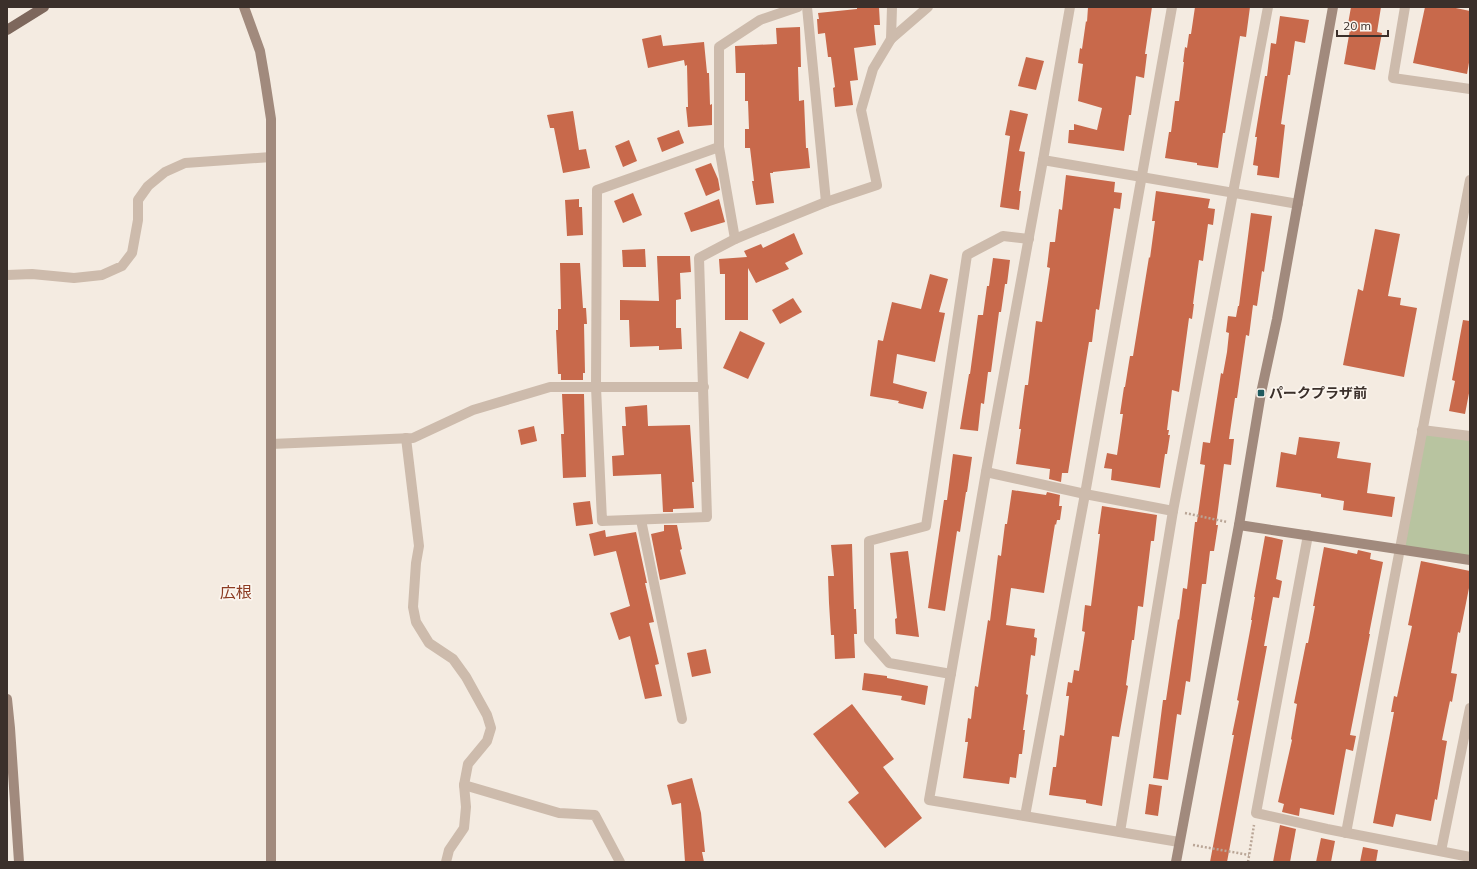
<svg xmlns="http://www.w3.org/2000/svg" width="1477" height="869" viewBox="0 0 1477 869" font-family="Mulish,'Noto Sans JP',sans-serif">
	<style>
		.green { fill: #b8c4a0 }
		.building { fill: #c8694b }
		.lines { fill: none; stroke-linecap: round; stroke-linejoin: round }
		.path { stroke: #b9a596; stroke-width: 2.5; stroke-dasharray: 2 2; stroke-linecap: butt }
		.street { stroke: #cdbbac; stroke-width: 10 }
		.secondary { stroke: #a18a7d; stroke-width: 10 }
		.primary { stroke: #7d675c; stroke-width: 10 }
		.poi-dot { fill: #1f5a5e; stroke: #fbf5ee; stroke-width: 1.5 }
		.labels { text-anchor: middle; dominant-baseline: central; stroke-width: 3.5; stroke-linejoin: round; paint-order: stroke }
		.poi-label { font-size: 14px; font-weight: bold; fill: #3b302b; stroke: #fbf5ee; text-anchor: start }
		.quarter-label { font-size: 16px; fill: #8c3b22; stroke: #fbf5ee }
	</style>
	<rect width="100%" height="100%" fill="#f4ebe1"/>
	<polygon class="green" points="1422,430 1470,436 1470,560 1400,549"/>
	<g class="building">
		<polygon points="857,7 879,7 880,25 874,25 876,45 854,48 858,80 850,81 853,105 835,107 833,88 835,87 831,57 828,57 825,33 818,34 817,19 819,19 818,13 857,9"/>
		<polygon points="1088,7 1152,7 1145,54 1147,54 1144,78 1136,76 1131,115 1129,115 1124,151 1068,143 1069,130 1074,130 1074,124 1097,130 1102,108 1078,101 1083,64 1078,63 1080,48 1082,49 1086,21 1087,22"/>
		<polygon points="1195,7 1250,7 1246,37 1240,36 1225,133 1223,133 1218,168 1197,165 1197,163 1165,158 1169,132 1171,132 1175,101 1179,101 1184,62 1183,62 1185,47 1187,48 1189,34 1191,34"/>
		<polygon points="1351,7 1381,7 1377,32 1382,33 1375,70 1344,64 1351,24 1348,24"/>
		<polygon points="1425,7 1451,7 1470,11 1470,57 1467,74 1413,63"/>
		<polygon points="1280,16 1309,20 1305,43 1295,41 1290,75 1288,75 1281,124 1285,125 1279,178 1257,175 1258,166 1253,165 1257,137 1255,137 1265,76 1267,76 1271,43 1276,44"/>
		<polygon points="800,27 801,67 798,67 799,101 804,100 806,148 808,148 810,168 773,172 773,173 770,173 774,203 756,205 752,181 754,181 750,148 745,148 745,129 749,129 748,101 745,101 745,73 736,73 735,46 777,44 776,28"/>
		<polygon points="661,35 663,46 704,42 707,73 709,73 710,105 712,104 712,125 688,127 686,107 688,107 687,65 685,66 684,60 648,68 642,39"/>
		<polygon points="1026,57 1044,61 1036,90 1018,86"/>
		<polygon points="1010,110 1028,114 1019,151 1025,152 1019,191 1021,191 1019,210 1000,207 1010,136 1005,135"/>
		<polygon points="573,111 579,150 586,149 590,168 563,173 554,128 550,128 547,115"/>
		<polygon points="679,130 684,143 662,152 657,138"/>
		<polygon points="629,140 637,161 623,167 615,146"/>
		<polygon points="711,163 718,179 720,190 706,196 695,169"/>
		<polygon points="1066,175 1115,182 1114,192 1122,193 1120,209 1114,208 1099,310 1096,309 1092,342 1089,342 1068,473 1062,473 1061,482 1049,479 1050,469 1016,464 1021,429 1019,429 1025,385 1028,385 1036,321 1042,322 1050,268 1047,267 1050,242 1055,242 1059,209 1062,210"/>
		<polygon points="1156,191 1210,199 1208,208 1215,209 1213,225 1208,224 1203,261 1199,260 1193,304 1194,304 1192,319 1189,318 1179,392 1172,390 1167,430 1169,430 1168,435 1170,435 1167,454 1165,454 1160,488 1111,480 1112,469 1104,468 1107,453 1117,455 1123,414 1120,414 1124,387 1125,387 1130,356 1133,356 1149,257 1150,258 1155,221 1152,221"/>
		<polygon points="633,193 642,215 623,223 614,201"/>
		<polygon points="579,199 579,207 582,207 583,235 567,236 565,200"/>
		<polygon points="719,199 725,222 691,232 684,213"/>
		<polygon points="1251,213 1272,216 1264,272 1262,271 1257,306 1253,305 1249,336 1246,335 1237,398 1235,398 1229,439 1234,439 1231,465 1224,464 1216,525 1218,525 1214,551 1210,551 1206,584 1202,584 1190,682 1186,681 1181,715 1177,714 1168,780 1153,778 1163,700 1166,700 1178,619 1179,620 1183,588 1187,589 1195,522 1197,522 1205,465 1200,464 1203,442 1210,443 1221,373 1223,374 1227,352 1229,333 1226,332 1228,316 1236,317 1238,306 1239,306"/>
		<polygon points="1375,229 1400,234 1388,296 1401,298 1400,305 1417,308 1404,377 1343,365 1358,289 1363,291"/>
		<polygon points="794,233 803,254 785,263 789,269 756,283 748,268 748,320 725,320 725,274 720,274 719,259 747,257 744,251 761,244 763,248"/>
		<polygon points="645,249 646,267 623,267 622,250"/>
		<polygon points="657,256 690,256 691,272 680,273 681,299 676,300 676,328 681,328 682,349 659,350 659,346 630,347 629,320 620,320 620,300 659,301"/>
		<polygon points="993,258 1010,260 1007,284 1005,284 1001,312 999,312 991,372 988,372 984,404 981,403 978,431 960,429 969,374 970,374 978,315 983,315 987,286 989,286"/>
		<polygon points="560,263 580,263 583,308 586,308 587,324 584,324 585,373 583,373 583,380 561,380 561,374 558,374 556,330 558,330 558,309 561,309"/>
		<polygon points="930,274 948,279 939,312 945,313 935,362 897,354 893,383 927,392 923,409 898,403 899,401 870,396 878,340 883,341 892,302 921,309"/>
		<polygon points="793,298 802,312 780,324 772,310"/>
		<polygon points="1463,320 1470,321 1470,388 1465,414 1449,411 1455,381 1452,380"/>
		<polygon points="740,331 765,343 748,379 723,368"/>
		<polygon points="562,394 584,394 586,477 563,478 561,434 564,434"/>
		<polygon points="647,405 648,426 690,425 694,482 692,482 694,508 673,509 673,512 663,512 661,474 613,476 612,456 624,455 622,426 626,426 625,407"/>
		<polygon points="534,426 537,441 521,445 518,430"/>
		<polygon points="1299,437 1340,442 1337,458 1371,463 1367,493 1395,497 1392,517 1343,510 1344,501 1321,497 1321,494 1276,487 1281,452 1296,455"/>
		<polygon points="953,454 972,457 967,492 966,492 960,532 957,531 945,611 928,608 944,500 947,500"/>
		<polygon points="1012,490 1046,495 1047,492 1060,495 1059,506 1062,506 1060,520 1057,520 1056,525 1055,524 1044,593 1011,588 1006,625 1035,629 1034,637 1037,638 1035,656 1031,655 1026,694 1028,695 1023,730 1025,730 1022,754 1019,754 1016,778 1010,777 1009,784 963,778 968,742 965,742 968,718 971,719 975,686 978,687 988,620 990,621 998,555 1001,556 1005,524 1007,524"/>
		<polygon points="590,501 593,524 576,526 573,503"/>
		<polygon points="1102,506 1157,515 1154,541 1151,541 1143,607 1138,606 1134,640 1132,640 1126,685 1128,686 1119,737 1112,736 1102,806 1086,803 1086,800 1049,795 1053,767 1056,767 1060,735 1064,736 1069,696 1066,696 1068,682 1072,683 1074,670 1079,671 1085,632 1082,631 1085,605 1091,606 1100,534 1098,534"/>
		<polygon points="664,525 677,525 682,549 680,550 686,574 660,580 651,534 664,531"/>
		<polygon points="605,530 606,537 636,532 647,583 645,583 654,622 649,623 659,664 655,665 662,696 645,699 630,636 619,640 610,613 630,606 616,551 594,556 589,534"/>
		<polygon points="1265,536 1283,540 1276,579 1282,581 1279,598 1273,597 1264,646 1267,646 1227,862 1210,862 1234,735 1232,735 1239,701 1237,700 1252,620 1251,620 1255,597 1254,597"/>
		<polygon points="852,544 854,609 856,609 857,634 854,634 855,658 835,659 834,635 831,635 829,603 828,576 834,576 831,545"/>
		<polygon points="1324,547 1357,554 1358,550 1371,553 1370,559 1383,562 1369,634 1370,634 1350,735 1356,736 1353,751 1346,749 1334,815 1300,808 1299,816 1282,812 1284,804 1278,802 1292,740 1291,739 1297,704 1294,703 1306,643 1308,643 1315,606 1313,606"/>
		<polygon points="908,551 919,637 896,634 895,619 897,618 890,553"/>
		<polygon points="1421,561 1470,571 1470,583 1460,633 1458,632 1451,673 1457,674 1452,702 1450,701 1442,740 1447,741 1437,800 1435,799 1431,821 1396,814 1393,827 1373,823 1394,712 1391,712 1394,696 1397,697 1412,626 1408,625"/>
		<polygon points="706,649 711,673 692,677 687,653"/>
		<polygon points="864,673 887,676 887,678 928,686 925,705 901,700 902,696 862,690"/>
		<polygon points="852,704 894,759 883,767 922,818 885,848 848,802 859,793 813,734"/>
		<polygon points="692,778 701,813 705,852 702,852 704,862 685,862 681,803 672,805 667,785"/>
		<polygon points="1149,784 1162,786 1158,816 1145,814"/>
		<polygon points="1280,825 1296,829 1290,862 1273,862"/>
		<polygon points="1321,838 1335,841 1331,862 1316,862"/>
		<polygon points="1363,847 1378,850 1376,862 1360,862"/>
	</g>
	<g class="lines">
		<g class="path">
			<polyline points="1185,513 1227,522"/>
			<polyline points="1193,845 1249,855"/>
			<polyline points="1248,862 1254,825"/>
		</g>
		<g class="street">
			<polyline points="798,7 760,20 719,47 719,147 597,190 596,387 602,521 707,517 699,258 735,239 826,202 877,185 861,110 873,69 891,39 928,7"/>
			<polyline points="807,7 826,202"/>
			<polyline points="1070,7 1043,160 986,472 929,800 1179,842"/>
			<polyline points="1405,7 1393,78 1470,89"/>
			<polyline points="891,39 892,7"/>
			<polyline points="719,147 735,239"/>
			<polyline points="1043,160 1298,204"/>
			<polyline points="7,275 32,274 74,278 102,275 122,266 132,253 138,220 138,200 148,186 165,172 185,163 271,157"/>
			<polyline points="1422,430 1470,436"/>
			<polyline points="406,438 419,546 416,563 413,607 416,622 429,643 453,659 466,677 487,715 491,728 487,741 468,764 464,785 466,807 464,828 449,850 446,862"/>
			<polyline points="271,444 413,438 473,410 550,387 704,387"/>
			<polyline points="986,472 1085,494 1173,511"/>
			<polyline points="641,520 682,719"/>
			<polyline points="1308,535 1256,813 1327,829 1470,857"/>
			<polyline points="951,674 889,663 869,640 869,541 926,526 967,255 1003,236 1029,239"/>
			<polyline points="464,785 559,813 595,815 620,862"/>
			<polyline points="1025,816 1085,494 1172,7"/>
			<polyline points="1120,832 1173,511 1268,7"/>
			<polyline points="1346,833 1470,180"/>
			<polyline points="1441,851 1470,708"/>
		</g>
		<g class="secondary">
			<polyline points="244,7 260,51 265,80 271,119 271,862"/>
			<polyline points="1239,525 1470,560"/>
			<polyline points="7,699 10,728 19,862"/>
			<polyline points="1176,862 1239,525 1261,393 1277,319 1333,7"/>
		</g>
		<polyline class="primary" points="7,30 44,7"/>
	</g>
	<rect class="poi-dot" x="1257" y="389" width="8" height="8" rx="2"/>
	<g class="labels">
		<g class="poi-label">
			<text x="1269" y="393">パークプラザ前</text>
		</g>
		<g class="quarter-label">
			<text x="236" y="592">広根</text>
		</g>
	</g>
	<rect width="1477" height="869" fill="none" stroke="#3b302b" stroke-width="16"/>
	<path d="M1337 30v6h51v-6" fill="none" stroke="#3b302b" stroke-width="2"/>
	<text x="1343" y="30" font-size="12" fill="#3b302b" stroke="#fbf5ee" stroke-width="3" paint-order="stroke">20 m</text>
</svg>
